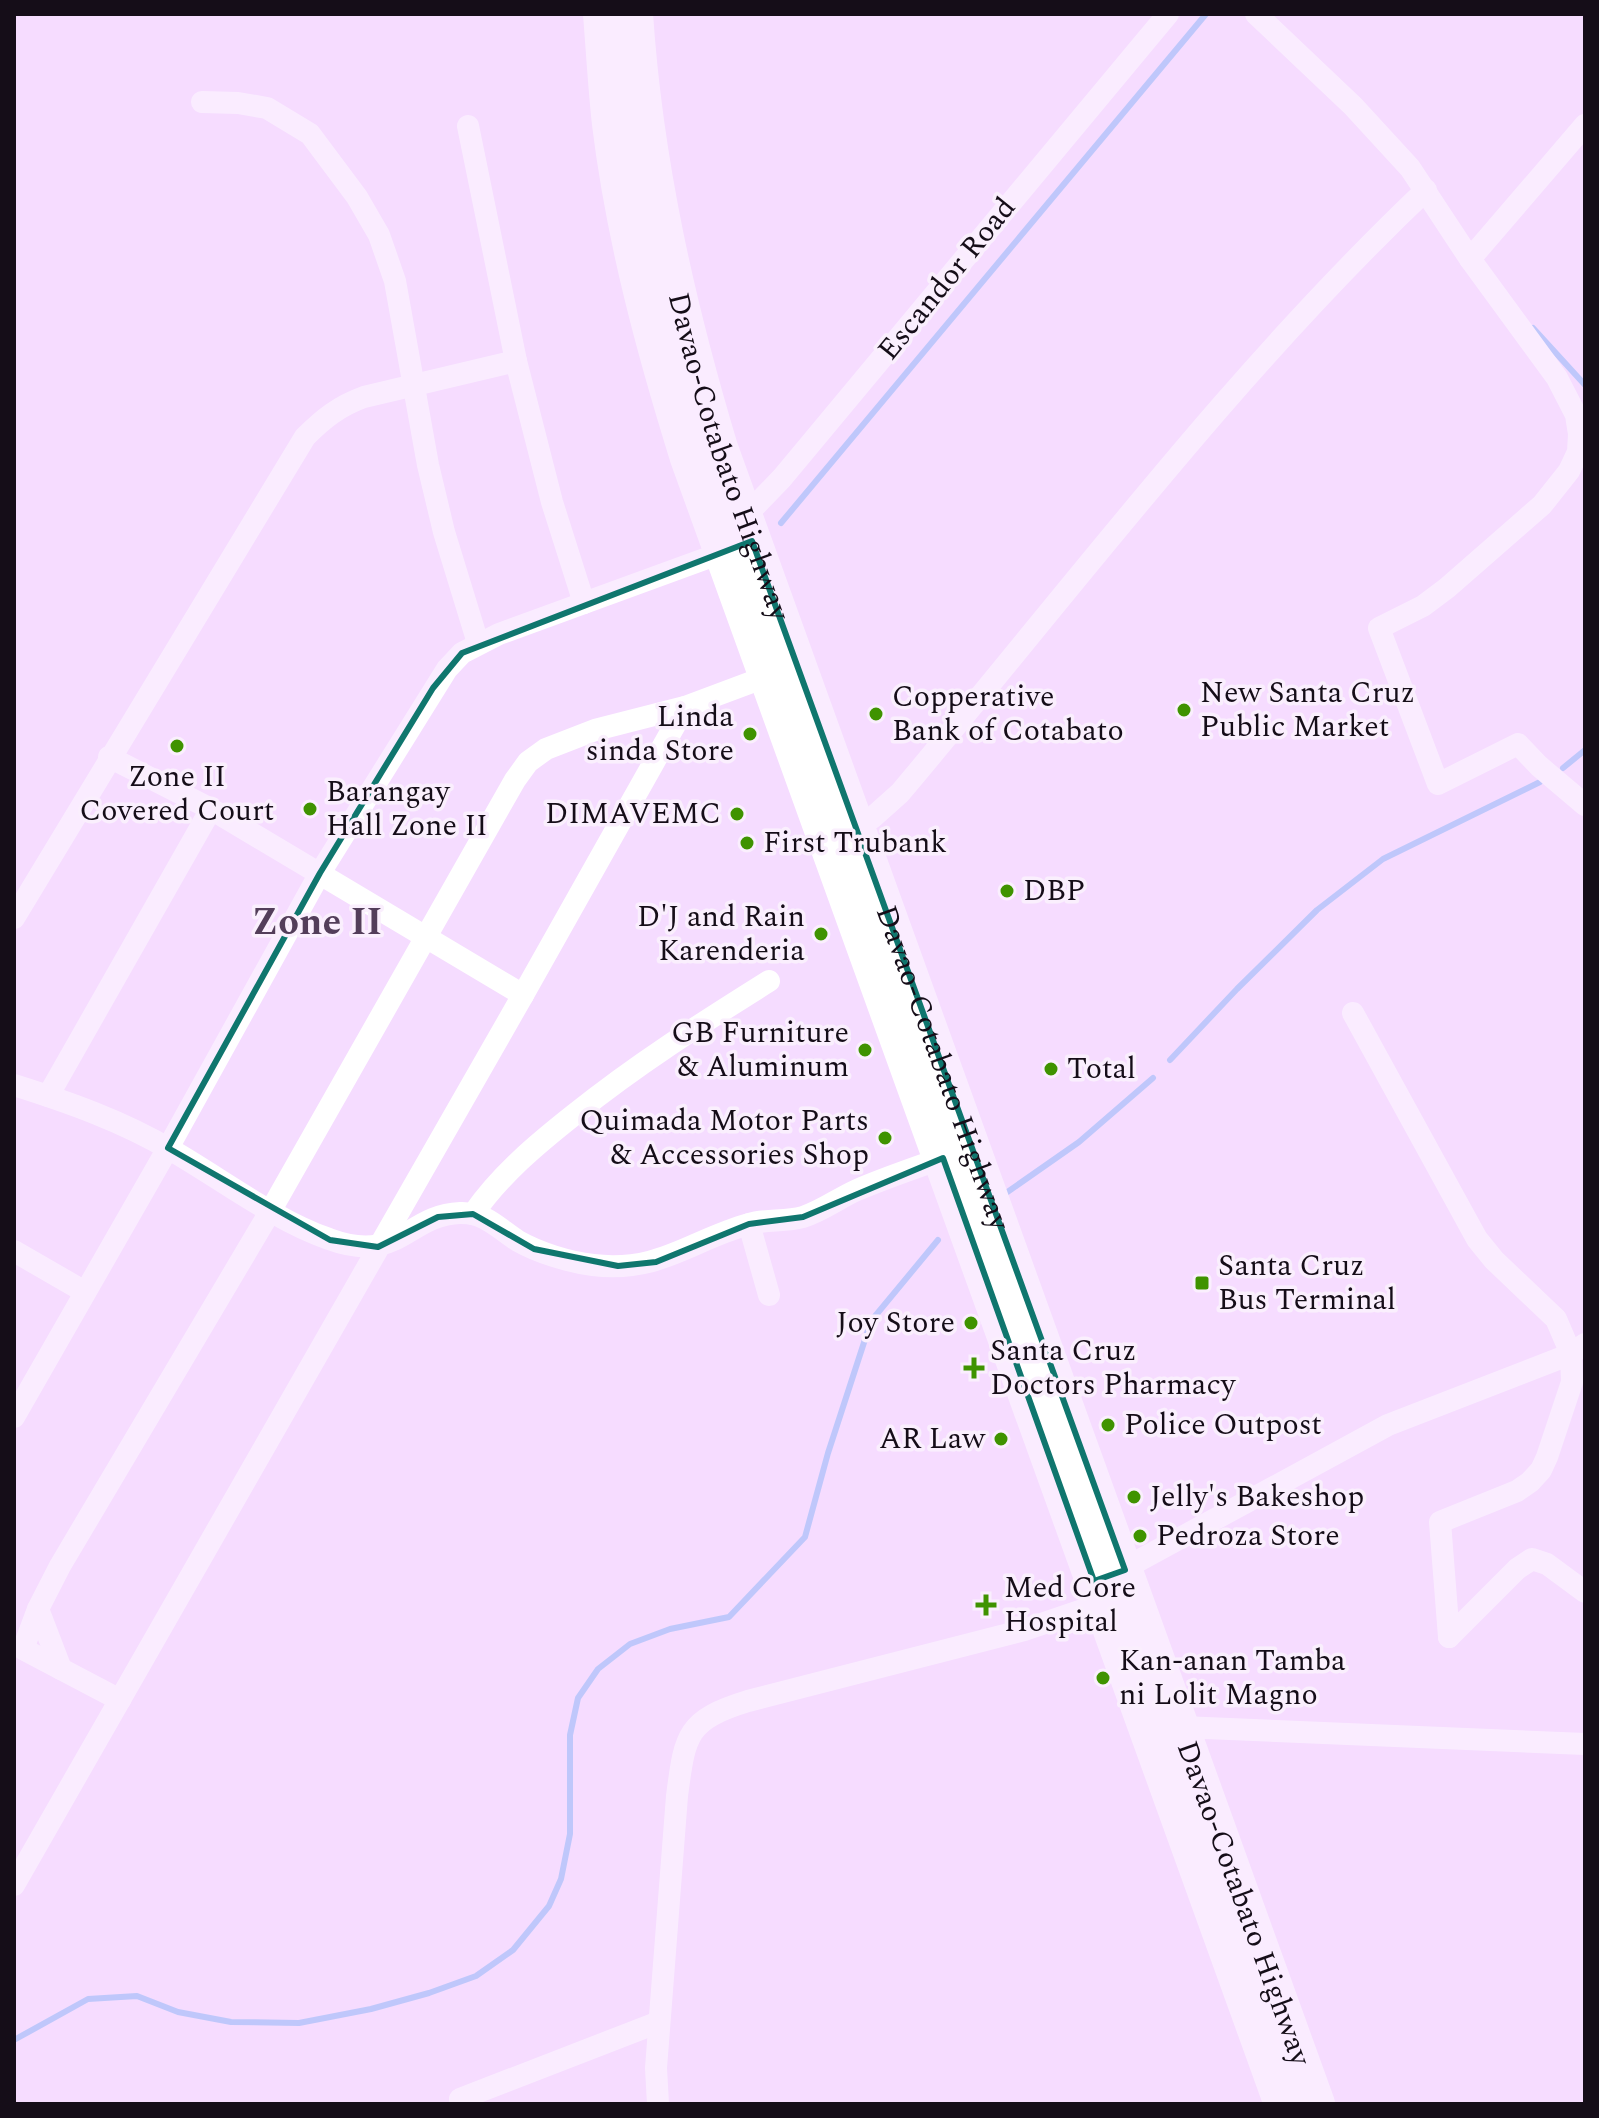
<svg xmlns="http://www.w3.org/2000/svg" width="1599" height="2118" viewBox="0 0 1599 2118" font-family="Spectral,serif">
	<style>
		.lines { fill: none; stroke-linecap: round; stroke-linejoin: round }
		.stream { stroke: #7daef5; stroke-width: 6 }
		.minor { stroke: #fff; stroke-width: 22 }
		.trunk { stroke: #fff; stroke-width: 38 }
		.marked { fill: none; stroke: #0f766e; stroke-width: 6; stroke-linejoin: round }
		.poi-dot { fill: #3f9300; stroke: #faeffd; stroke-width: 3 }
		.labels { text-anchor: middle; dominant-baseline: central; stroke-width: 7; stroke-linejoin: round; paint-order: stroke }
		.street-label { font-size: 30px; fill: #150d18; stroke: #faeffd }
		.poi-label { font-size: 30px; fill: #150d18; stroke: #faeffd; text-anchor: start }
		.district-label { font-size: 38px; font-weight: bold; fill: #533e5a; stroke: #faeffd }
	</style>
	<rect width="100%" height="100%" fill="#f5dcff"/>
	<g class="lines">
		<g class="stream">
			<polyline points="1533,328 1585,385"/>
			<polyline points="781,523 1206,14"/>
			<polyline points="1563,768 1585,750"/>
			<polyline points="1170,1060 1237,989 1317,910 1383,859 1540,782"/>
			<polyline points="1006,1193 1079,1142 1153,1078"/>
			<polyline points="14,2040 88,1999 137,1996 178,2012 231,2022 299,2023 371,2009 429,1993 476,1976 513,1950 549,1906 561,1879 570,1834 570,1735 578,1698 598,1669 630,1644 670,1629 729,1617 805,1537 828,1453 871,1321 938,1240"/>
		</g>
		<g class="minor">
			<polyline points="1256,14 1353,106 1410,168 1470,259 1557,378 1576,415 1579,434 1578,452 1569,471 1542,505 1447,588 1423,606 1379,628 1438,784 1518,744 1539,766 1585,805"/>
			<polyline points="202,102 238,103 267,108 310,134 357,197 379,235 395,281 428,465 444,532 478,643"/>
			<polyline points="468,126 516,361 552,502 584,603"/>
			<polyline points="1470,259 1585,125"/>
			<polyline points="733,516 756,505 782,478 1168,14"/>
			<polyline points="109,757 211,809 523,995"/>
			<path d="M855,827L872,818L900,793C1072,589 1232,374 1426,190"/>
			<path d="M14,918L305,437C323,419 339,406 364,397L516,361"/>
			<polyline points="1353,1013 1477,1239 1494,1260 1556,1319 1571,1354 1572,1382 1547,1457 1541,1470 1530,1482 1517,1491 1440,1522 1449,1637"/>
			<path d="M14,1085C68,1102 122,1121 171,1150C220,1178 276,1221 329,1239C399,1265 407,1215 460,1213C485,1212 499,1229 518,1241C539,1253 569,1262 593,1265C660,1273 691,1240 749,1224C766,1219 786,1222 803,1217C822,1211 839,1198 857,1190C885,1178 914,1168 943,1158"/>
			<polyline points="48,1096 211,809"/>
			<path d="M473,1214C501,1174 537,1144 575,1114C636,1065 702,1023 769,981"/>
			<polyline points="749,1224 769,1295"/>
			<polyline points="14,1251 85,1292"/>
			<polyline points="14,1417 168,1148 320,873 447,669 462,653 499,634 732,549"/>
			<polyline points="1116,1573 1388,1425 1571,1354 1585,1344"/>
			<polyline points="38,1609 61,1669"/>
			<polyline points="1449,1637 1517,1569 1532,1559 1547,1564 1585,1592"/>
			<polyline points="120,1700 23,1649 38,1609 60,1566 271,1210 515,780 528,762 546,749 595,730 685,707 768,676"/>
			<polyline points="1181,1727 1585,1744"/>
			<polyline points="14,1885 523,995 685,707"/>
			<polyline points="460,2099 659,2022"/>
			<path d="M658,2104L656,2068L677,1796C685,1735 686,1720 748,1701L1024,1630L1112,1600"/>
		</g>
		<g class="trunk">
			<path d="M602,14C605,51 607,88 611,124C625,238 655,349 689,458L1283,2104"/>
			<path id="s1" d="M634,14C644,163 676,305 719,448L1316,2104"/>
		</g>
	</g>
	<path d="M0 0H1599V2118H0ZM752,541L1125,1570L1094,1581L943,1158L803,1217L749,1224L656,1262L618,1266L534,1249L473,1214L438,1217L378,1247L330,1240L168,1148L320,873L433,688L462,653Z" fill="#f5dcff" fill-opacity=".55" fill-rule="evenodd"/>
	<path class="marked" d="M752,541L1125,1570L1094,1581L943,1158L803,1217L749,1224L656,1262L618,1266L534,1249L473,1214L438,1217L378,1247L330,1240L168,1148L320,873L433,688L462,653Z"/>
	<g class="poi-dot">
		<circle cx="1184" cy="710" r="8"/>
		<circle cx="876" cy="714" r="8"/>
		<circle cx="750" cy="734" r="8"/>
		<circle cx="177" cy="746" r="8"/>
		<circle cx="310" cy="809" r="8"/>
		<circle cx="737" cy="814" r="8"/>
		<circle cx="747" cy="843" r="8"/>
		<circle cx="1007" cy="891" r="8"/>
		<circle cx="821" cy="934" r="8"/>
		<circle cx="865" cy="1050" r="8"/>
		<circle cx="1051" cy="1069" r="8"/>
		<circle cx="885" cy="1138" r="8"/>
		<rect x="1194" y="1275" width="16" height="16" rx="4"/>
		<circle cx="971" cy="1323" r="8"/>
		<path d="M970 1356h8v8h8v8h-8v8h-8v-8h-8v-8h8z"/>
		<circle cx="1108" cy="1425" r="8"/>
		<circle cx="1001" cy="1439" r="8"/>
		<circle cx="1134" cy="1497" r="8"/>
		<circle cx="1140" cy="1536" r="8"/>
		<path d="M982 1593h8v8h8v8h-8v8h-8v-8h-8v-8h8z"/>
		<circle cx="1103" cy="1678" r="8"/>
	</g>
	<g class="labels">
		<g class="street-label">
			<text transform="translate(947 279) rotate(-51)">Escandor Road</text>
			<text stroke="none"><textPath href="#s1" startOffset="454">Davao-Cotabato Highway</textPath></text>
			<text stroke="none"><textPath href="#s1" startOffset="1102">Davao-Cotabato Highway</textPath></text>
			<text stroke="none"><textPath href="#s1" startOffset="1990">Davao-Cotabato Highway</textPath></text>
		</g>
		<g class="poi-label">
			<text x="1200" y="693">New Santa Cruz<tspan x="1200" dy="34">Public Market</tspan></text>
			<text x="892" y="697">Copperative<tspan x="892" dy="34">Bank of Cotabato</tspan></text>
			<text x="734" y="717" text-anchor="end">Linda<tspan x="734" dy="34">sinda Store</tspan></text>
			<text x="177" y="777" text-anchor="middle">Zone II<tspan x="177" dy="34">Covered Court</tspan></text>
			<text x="326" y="792">Barangay<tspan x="326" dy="34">Hall Zone II</tspan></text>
			<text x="721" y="814" text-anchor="end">DIMAVEMC</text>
			<text x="763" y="843">First Trubank</text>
			<text x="1023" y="891">DBP</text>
			<text x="805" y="917" text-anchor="end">D'J and Rain<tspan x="805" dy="34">Karenderia</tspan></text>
			<text x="849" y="1033" text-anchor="end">GB Furniture<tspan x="849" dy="34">&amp; Aluminum</tspan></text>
			<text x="1067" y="1069">Total</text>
			<text x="869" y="1121" text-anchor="end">Quimada Motor Parts<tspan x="869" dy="34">&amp; Accessories Shop</tspan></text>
			<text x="1218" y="1266">Santa Cruz<tspan x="1218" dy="34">Bus Terminal</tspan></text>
			<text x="955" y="1323" text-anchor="end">Joy Store</text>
			<text x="990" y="1351">Santa Cruz<tspan x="990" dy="34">Doctors Pharmacy</tspan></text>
			<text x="1124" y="1425">Police Outpost</text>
			<text x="985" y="1439" text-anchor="end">AR Law</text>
			<text x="1150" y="1497">Jelly's Bakeshop</text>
			<text x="1156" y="1536">Pedroza Store</text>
			<text x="1004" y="1588">Med Core<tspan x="1004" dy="34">Hospital</tspan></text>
			<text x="1119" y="1661">Kan-anan Tamba<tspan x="1119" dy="34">ni Lolit Magno</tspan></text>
		</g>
		<g class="district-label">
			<text x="317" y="923">Zone II</text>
		</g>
	</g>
	<rect width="1599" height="2118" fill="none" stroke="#150d18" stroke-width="32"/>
</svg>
